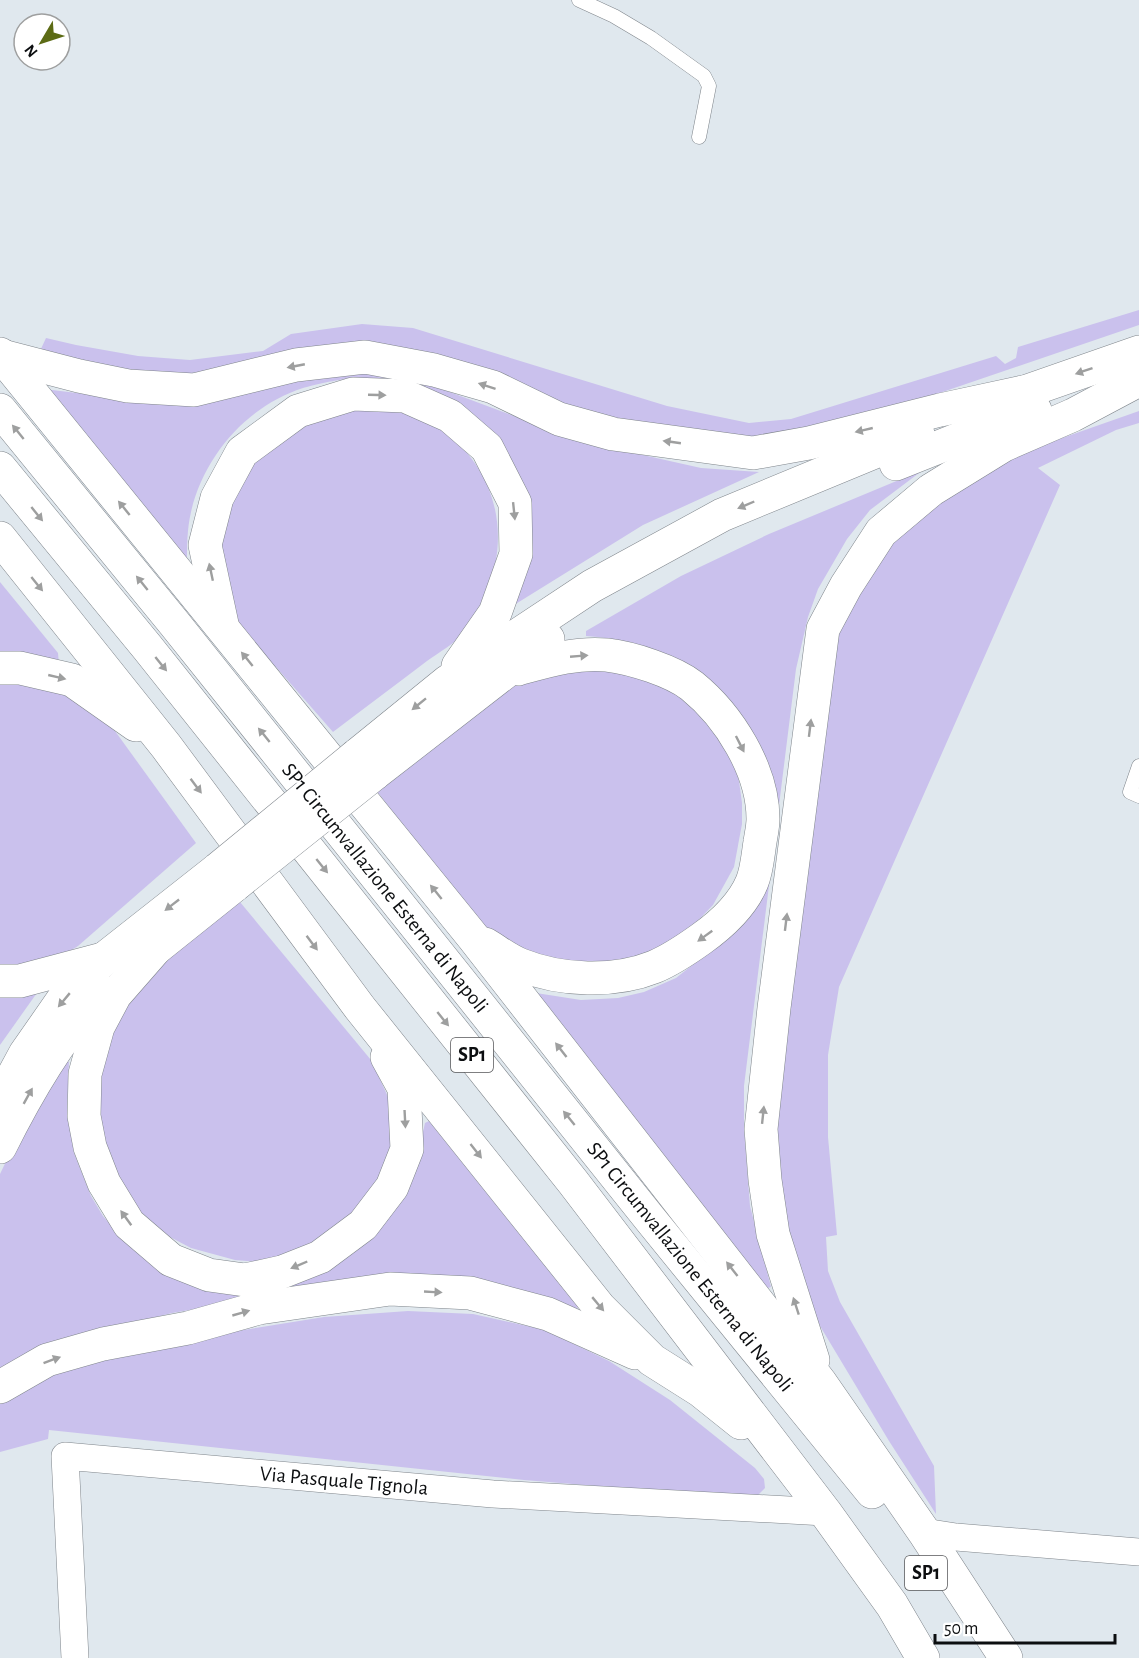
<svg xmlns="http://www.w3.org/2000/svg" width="1139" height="1658" viewBox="0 0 1139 1658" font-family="'Alegreya Sans',sans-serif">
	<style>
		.green { fill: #cac1ed }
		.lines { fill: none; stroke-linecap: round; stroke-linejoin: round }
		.lane-casing { stroke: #7f858b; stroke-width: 15 }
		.street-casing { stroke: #7f858b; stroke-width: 28 }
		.highway-casing { stroke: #7f858b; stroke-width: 34 }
		.lane { stroke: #fff; stroke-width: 14 }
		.street { stroke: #fff; stroke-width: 27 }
		.highway { stroke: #fff; stroke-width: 33 }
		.highway-bridge-casing { stroke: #7f858b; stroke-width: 34; stroke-linecap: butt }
		.highway-bridge { stroke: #fff; stroke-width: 33 }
		.oneway { fill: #9e9f9f }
		.labels { text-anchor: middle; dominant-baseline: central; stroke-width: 4.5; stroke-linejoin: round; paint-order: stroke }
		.shield { fill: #fff; stroke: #555658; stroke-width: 1.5 }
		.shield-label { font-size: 20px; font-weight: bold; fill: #0c0e10 }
		.street-label { font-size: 21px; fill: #0c0e10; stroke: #fff }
	</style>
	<rect width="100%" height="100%" fill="#e0e8ee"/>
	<g class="green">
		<polygon points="1139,310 1139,325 834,429 761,442 626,428 453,369 204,371 165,377 40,351 46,338 76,345 138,356 190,360 263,351 291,334 362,324 413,328 667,406 749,423 791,419 996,356 1005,364 1016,358 1018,347"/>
		<path d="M346,372L383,374L439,388L554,431L625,451L701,468L759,472L643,525L514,605L495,452C460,434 424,416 389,398C379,393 362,382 352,379C343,378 312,385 303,388C247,406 204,456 191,512C187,529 187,546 187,563L44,389L150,402Z"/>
		<path d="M312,409C338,410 364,411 390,412C398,412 409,411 417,414C423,417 430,422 436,426C510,474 516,566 463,633C455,644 439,652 427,661C396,685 364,708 333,732L276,667L271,668L242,629L227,602L218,540L235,477Z"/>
		<polygon points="1139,411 1139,423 1116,430 1038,468 1060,485 839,987 828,1055 828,1137 837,1235 826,1237 828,1271 840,1302 934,1466 936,1514 889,1441 820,1326 789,1245 773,1188 773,1094 834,629 888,537 1011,456"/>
		<path d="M923,470L870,510L847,539L818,589L808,617L796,669L744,1086V1129L750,1206L771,1287L762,1290L656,1152L618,1097L536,993L581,1000L618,998L644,992L676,978L709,952L769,813L675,659C646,645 618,638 586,636V631L681,576L769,534Z"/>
		<polygon points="0,582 58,653 59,665 0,656"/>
		<polygon points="623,663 698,705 733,760 739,781 742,803 742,824 734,867 713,905 682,937 638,960 595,969 545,963 482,929 373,786 516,675"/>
		<polygon points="0,683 29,684 62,694 88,707 115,731 196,843 78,946 60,957 0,970"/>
		<polygon points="235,896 371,1060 389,1099 395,1129 387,1160 370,1198 319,1246 258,1262 235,1260 191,1248 170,1237 152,1223 135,1207 121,1189 91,1099 116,1005"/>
		<polygon points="39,990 0,1045 0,995"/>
		<polygon points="62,1062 69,1062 67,1107 74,1153 91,1196 103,1216 120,1236 254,1291 415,1166 425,1123 429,1121 577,1306 579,1313 253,1299 172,1313 85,1335 0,1372 0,1174 30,1112"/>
		<polygon points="408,1311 473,1314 545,1330 609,1361 670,1400 755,1468 764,1479 765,1488 758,1495 743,1498 524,1480 49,1430 48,1439 0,1452 0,1399 64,1367 144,1346 324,1317"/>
	</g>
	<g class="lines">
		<defs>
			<g id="lane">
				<polyline points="579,0 614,16 651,38 704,76 709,86 699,137"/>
				<polyline points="1139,766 1130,792 1139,796"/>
			</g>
			<g id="street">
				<polyline points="924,1532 956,1537 1139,1552"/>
				<polyline points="75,1658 65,1456 493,1494 825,1512"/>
			</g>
			<g id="highway">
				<polyline points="0,354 473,937 820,1382 924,1532 1006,1658"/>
				<polyline points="2,356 79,376 128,386 194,390 296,365 365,357 434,370 493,387 559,419 613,434 753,453 809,443 940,410 1023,392"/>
				<polyline points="1002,400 1139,352"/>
				<polyline points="0,410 174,623 650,1219 872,1492"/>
				<polyline points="896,464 1019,415 1035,410"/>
				<polyline points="0,468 147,647 573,1182 825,1512 892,1605 923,1658"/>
				<polyline points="0,538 166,746 360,1008 600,1308 652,1360 701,1391 741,1423"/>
				<polyline points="222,624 205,545 217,498 242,452 298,411 353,394 405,396 450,416 487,448 515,503 516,554 495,613 458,666"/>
				<polyline points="0,668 20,668 72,680 136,725"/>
				<polyline points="357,755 447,682 592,586 722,515 918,434"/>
				<polyline points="374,774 548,639"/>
				<path d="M485,944C497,951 508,960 521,965C561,981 614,983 654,967C671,960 687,949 701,939C722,924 742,906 752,882C757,870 758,854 760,842C761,835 763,827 763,819C763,770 729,716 692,686C673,671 632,658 607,655C576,652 547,661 518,669"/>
				<polyline points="157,947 115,995 98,1027 85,1074 84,1116 90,1147 104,1183 129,1224 171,1260 209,1275 245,1280 282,1272 320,1257 363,1225 392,1187 407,1149 404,1088 387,1057"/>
				<polyline points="140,961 235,885"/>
				<polyline points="0,981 20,981 103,959"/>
				<polyline points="0,1100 25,1054 64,998 105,958 218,869"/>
				<path d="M0,1147C25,1097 62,1031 103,992"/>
				<polyline points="813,1360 773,1234 765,1180 761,1129 774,1008 823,629 846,586 881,532 931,490 1004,445 1073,415 1135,382"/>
				<polyline points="0,1387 47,1360 103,1344 188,1328 259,1308 390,1289 470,1293 548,1314 635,1353"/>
			</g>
		</defs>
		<use href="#lane" class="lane-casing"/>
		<use href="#street" class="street-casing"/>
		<use href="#highway" class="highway-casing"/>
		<use href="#lane" class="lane"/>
		<use href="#street" class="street"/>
		<use href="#highway" class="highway"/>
		<defs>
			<g id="highway-bridge">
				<polyline points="218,869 357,755"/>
				<polyline points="235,885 374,774"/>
			</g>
		</defs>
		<use href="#highway-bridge" class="highway-bridge-casing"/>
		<use href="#highway-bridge" class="highway-bridge"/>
	</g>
	<defs><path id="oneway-solid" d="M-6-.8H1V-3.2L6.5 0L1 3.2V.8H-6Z" transform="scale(1.5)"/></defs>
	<g class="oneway">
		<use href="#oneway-solid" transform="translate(296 366) rotate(169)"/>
		<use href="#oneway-solid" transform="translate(1084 371) rotate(161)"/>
		<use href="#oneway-solid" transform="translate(487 386) rotate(-162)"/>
		<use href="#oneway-solid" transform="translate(377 395) rotate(2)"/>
		<use href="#oneway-solid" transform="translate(864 430) rotate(167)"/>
		<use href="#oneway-solid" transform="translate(18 432) rotate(-129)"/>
		<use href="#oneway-solid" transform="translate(672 442) rotate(-172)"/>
		<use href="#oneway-solid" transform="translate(746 505) rotate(157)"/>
		<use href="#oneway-solid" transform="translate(124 508) rotate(-129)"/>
		<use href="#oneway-solid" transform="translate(514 511) rotate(84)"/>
		<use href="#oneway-solid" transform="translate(37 514) rotate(51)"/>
		<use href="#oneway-solid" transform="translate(211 572) rotate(-102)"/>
		<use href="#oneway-solid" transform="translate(142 583) rotate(-129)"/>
		<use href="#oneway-solid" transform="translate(37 584) rotate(51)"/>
		<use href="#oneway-solid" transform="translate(579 656) rotate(-5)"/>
		<use href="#oneway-solid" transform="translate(247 659) rotate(-129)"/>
		<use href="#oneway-solid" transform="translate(161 664) rotate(51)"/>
		<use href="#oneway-solid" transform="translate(57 677) rotate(13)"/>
		<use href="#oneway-solid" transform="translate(419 704) rotate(141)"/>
		<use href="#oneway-solid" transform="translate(810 728) rotate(-83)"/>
		<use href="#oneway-solid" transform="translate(264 735) rotate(-129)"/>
		<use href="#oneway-solid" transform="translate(740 744) rotate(63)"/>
		<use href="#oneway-solid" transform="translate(196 786) rotate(53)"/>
		<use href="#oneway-solid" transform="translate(322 866) rotate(51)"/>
		<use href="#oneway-solid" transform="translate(436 892) rotate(-129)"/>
		<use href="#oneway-solid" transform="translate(172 905) rotate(142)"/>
		<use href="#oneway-solid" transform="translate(786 922) rotate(-83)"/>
		<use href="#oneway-solid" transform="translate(705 936) rotate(144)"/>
		<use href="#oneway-solid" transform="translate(312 943) rotate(53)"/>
		<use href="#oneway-solid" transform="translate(64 1000) rotate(130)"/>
		<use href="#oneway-solid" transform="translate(443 1019) rotate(51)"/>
		<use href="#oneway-solid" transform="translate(561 1050) rotate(-128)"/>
		<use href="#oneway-solid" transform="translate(28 1096) rotate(-61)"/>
		<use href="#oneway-solid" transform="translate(763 1115) rotate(-84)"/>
		<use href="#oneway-solid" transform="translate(569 1118) rotate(-129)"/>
		<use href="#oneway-solid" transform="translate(405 1119) rotate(87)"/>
		<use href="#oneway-solid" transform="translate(476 1151) rotate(52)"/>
		<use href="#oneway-solid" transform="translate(126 1218) rotate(-126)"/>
		<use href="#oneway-solid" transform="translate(299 1265) rotate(157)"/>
		<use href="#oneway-solid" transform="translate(732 1269) rotate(-128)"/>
		<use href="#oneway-solid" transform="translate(433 1292) rotate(3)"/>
		<use href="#oneway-solid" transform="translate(598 1304) rotate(50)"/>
		<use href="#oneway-solid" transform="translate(796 1306) rotate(-108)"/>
		<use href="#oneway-solid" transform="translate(241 1313) rotate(-16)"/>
		<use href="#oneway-solid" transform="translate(52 1360) rotate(-20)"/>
	</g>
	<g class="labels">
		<g class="shield">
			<rect x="451" y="1038" width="42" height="34" rx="4.5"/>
			<rect x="905" y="1556" width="42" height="34" rx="4.5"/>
		</g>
		<g class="shield-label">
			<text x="472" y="1055">SP1</text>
			<text x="926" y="1573">SP1</text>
		</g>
		<g class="street-label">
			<text transform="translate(385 888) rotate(51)">SP1 Circumvallazione Esterna di Napoli</text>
			<text transform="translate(690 1267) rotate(51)">SP1 Circumvallazione Esterna di Napoli</text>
			<text transform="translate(344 1481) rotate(5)">Via Pasquale Tignola</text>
		</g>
	</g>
	<g transform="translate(42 42) rotate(231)"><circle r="28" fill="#ffffff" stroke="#9e9f9f" stroke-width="1.5"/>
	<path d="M0-4.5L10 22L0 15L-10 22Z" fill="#5c6b15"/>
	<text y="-9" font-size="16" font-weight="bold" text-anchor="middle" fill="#0c0e10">N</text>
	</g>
	<path d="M935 1634v9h180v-9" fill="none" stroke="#0c0e10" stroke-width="3"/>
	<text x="944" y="1634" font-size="18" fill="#0c0e10" stroke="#ffffff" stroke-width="4.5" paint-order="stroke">50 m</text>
</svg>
